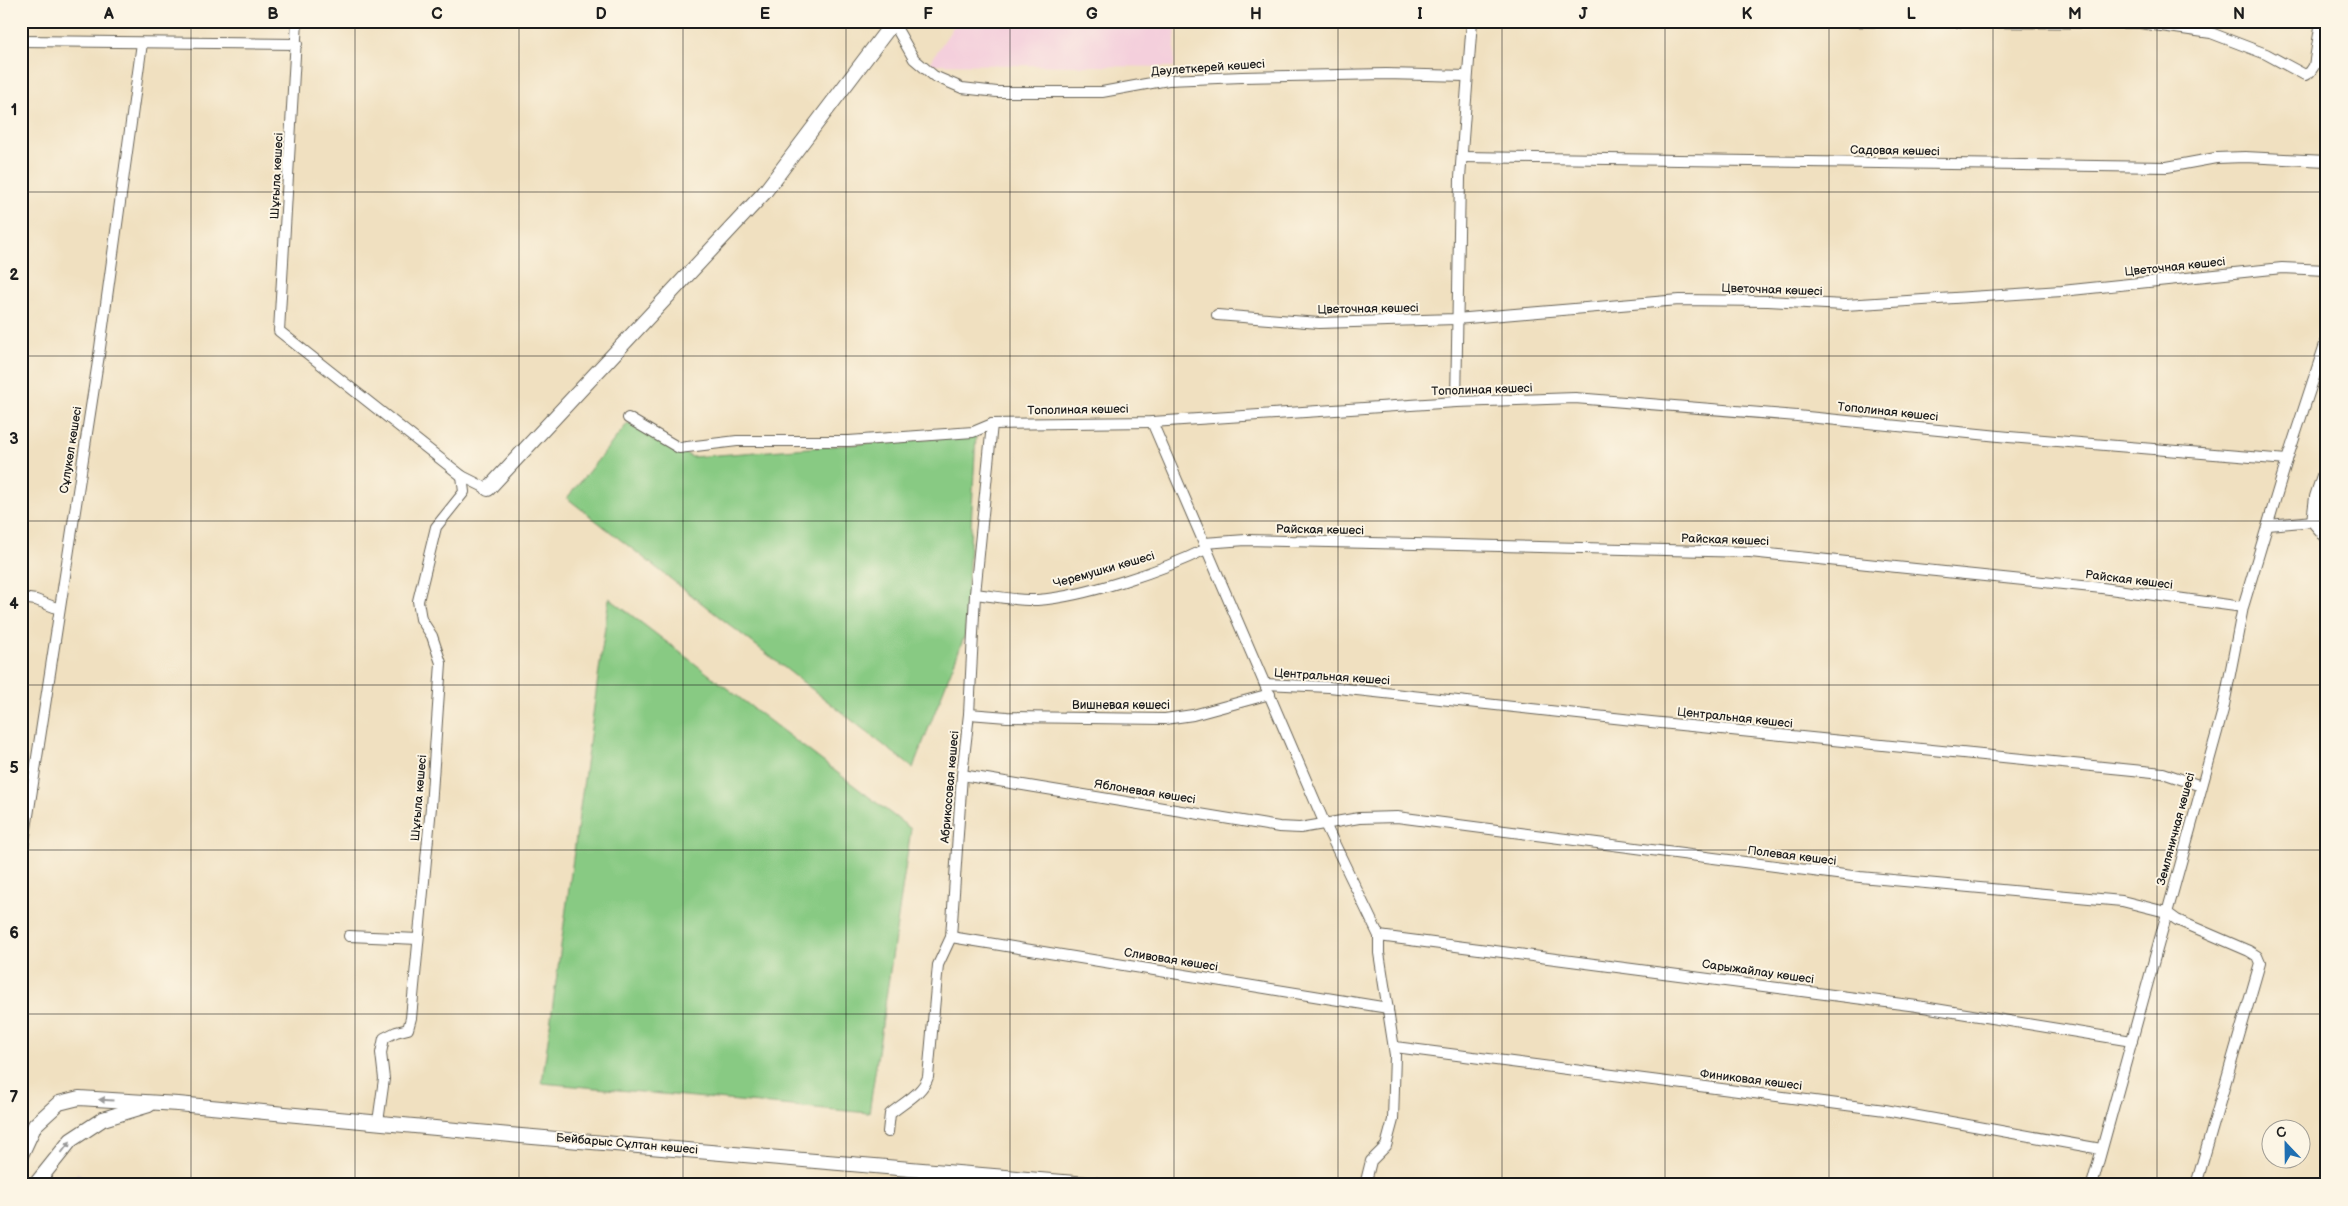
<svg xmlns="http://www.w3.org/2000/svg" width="2348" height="1206" viewBox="0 0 2348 1206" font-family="'Balsamiq Sans',sans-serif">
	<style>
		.built { fill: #f4cfdc }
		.industrial { fill: #d0bdcc }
		.green { fill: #88ca83; stroke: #527350 }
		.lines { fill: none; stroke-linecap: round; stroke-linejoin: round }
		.street-casing { stroke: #666155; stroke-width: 12 }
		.secondary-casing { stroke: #666155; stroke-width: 16 }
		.street { stroke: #fff; stroke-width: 10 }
		.secondary { stroke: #fff; stroke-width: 14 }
		.oneway { fill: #999 }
		.grid { fill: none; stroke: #1c1c1c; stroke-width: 1; stroke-opacity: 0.55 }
		.labels { text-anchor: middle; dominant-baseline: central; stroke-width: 4; stroke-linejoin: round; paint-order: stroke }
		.street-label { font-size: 12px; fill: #1c1c1c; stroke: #fcf5e5 }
		.neatline { fill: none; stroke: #1c1c1c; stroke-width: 2 }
		.grid-label { font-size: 16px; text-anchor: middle; font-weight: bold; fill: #1c1c1c }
	</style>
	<rect width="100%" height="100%" fill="#fcf5e5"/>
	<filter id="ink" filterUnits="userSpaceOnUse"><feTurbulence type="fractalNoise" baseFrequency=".02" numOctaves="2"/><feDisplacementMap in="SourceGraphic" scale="10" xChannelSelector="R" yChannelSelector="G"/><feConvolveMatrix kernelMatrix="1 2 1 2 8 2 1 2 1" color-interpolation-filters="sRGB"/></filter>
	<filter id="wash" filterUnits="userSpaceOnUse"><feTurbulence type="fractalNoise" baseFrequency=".0096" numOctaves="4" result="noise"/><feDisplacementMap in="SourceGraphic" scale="20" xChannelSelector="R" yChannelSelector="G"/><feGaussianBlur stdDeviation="1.12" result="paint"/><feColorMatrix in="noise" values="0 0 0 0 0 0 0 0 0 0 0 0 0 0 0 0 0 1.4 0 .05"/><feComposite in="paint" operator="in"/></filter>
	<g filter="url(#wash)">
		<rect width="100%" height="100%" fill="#f0e0c0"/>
		<polygon class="built" points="957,21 1176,21 1174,67 929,64"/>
		<polygon class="industrial" points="77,1173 98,1185 71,1185"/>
		<g class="green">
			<polygon points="628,423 692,457 976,435 965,635 913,768 567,498"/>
			<polygon points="609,598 911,829 869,1113 542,1083"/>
			<polygon points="545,1179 603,1185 546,1185"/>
		</g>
	</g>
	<g filter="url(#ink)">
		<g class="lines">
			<defs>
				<g id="street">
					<polyline points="297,21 279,331 462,476 488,489"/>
					<polyline points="1805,21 2140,23 2211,33 2266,54 2305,75 2310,72 2314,66 2321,21"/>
					<polyline points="893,22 914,59 934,76 962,88 997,92 1102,92 1168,80 1242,77 1386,74 1466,76"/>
					<polyline points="21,41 297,44"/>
					<polyline points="1462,157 2167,167 2216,158 2245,157 2327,161"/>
					<polyline points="1217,315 1319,323 1456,319 1679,300 1768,301 1845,305 2062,291 2282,268 2327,270"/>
					<polyline points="1456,402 1460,178 1472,21"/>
					<polyline points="628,418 679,448 737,441 849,441 973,432 992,424 1152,422 1456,402 1575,398 1797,416 2009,437 2287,460"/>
					<polyline points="1152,422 1324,822 1379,936 1379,953 1395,1055 1393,1120 1386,1146 1371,1161 1365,1185"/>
					<polyline points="2268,525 2314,521"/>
					<polyline points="1204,543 1246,540 1750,552 2102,588 2243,607"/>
					<path d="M975,594C995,596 1017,601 1037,600C1084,597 1164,570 1206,549"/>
					<polyline points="21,598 36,600 59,609"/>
					<polyline points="1265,684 1329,687 1651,722 2163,773 2201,786"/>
					<polyline points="969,714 1007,717 1165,719 1193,715 1270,694"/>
					<polyline points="962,775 1279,827 1300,828 1359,818 1397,817 1860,877 2122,901 2166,912 2177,920 2249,951 2257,956 2260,963 2196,1185"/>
					<polyline points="21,861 99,355 142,43"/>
					<polyline points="349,936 418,939"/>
					<polyline points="1379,936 1917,1006 2132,1041"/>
					<polyline points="951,937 1388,1008"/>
					<polyline points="1395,1047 1885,1110 2101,1149"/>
					<polyline points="378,1122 384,1079 381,1053 384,1038 396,1032 408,1029 411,1018 431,807 441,663 432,636 421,619 418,601 436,527 464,492 462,476"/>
					<path d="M888,1132L890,1114C903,1103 923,1093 928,1077L938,965L951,937L962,775L969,714L975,594L992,424"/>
					<polyline points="2092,1185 2223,710 2243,607 2287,460 2327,338"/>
				</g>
				<g id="secondary">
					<polyline points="2327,467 2317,497 2314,521 2327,536"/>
					<polyline points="488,489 764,193 894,21"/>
					<polyline points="21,1155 35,1125 59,1103 79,1098 178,1104 521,1136 1099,1185"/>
					<polyline points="35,1185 71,1140 103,1119 149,1105"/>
				</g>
			</defs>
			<use href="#street" class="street-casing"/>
			<use href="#secondary" class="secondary-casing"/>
			<use href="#street" class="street"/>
			<use href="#secondary" class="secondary"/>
		</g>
		<defs><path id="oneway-solid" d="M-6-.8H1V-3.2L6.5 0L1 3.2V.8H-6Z" transform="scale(1.25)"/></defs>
		<g class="oneway">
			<use href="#oneway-solid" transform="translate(106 1100) rotate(-176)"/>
			<use href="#oneway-solid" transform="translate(66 1147) rotate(-53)"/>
		</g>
	</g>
	<path class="grid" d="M191,21V1185M355,21V1185M519,21V1185M683,21V1185M846,21V1185M1010,21V1185M1174,21V1185M1338,21V1185M1502,21V1185M1665,21V1185M1829,21V1185M1993,21V1185M2157,21V1185M21,192H2327M21,356H2327M21,521H2327M21,685H2327M21,850H2327M21,1014H2327"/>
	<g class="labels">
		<g class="street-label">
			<text transform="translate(1208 68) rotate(-4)">Дәулеткерей көшесі</text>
			<text transform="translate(1895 151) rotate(1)">Садовая көшесі</text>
			<text transform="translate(277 176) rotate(-87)">Шұғыла көшесі</text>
			<text transform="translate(2175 267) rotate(-6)">Цветочная көшесі</text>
			<text transform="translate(1772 290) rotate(2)">Цветочная көшесі</text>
			<text transform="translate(1368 309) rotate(-1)">Цветочная көшесі</text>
			<text transform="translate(1482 390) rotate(-2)">Тополиная көшесі</text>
			<text transform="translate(1078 410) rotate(-1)">Тополиная көшесі</text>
			<text transform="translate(1888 412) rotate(6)">Тополиная көшесі</text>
			<text transform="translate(71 450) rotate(-81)">Сұлукөл көшесі</text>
			<text transform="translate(1320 530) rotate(1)">Райская көшесі</text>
			<text transform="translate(1725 540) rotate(2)">Райская көшесі</text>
			<text transform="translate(1104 570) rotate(-16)">Черемушки көшесі</text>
			<text transform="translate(2129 580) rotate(7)">Райская көшесі</text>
			<text transform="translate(1332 677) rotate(4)">Центральная көшесі</text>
			<text x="1121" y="705">Вишневая көшесі</text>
			<text transform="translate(1735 718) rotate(6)">Центральная көшесі</text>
			<text transform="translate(950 787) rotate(-85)">Абрикосовая көшесі</text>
			<text transform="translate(1145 792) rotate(9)">Яблоневая көшесі</text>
			<text transform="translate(419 798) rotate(-85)">Шұғыла көшесі</text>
			<text transform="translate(2176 829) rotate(-75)">Земляничная көшесі</text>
			<text transform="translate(1792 856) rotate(7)">Полевая көшесі</text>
			<text transform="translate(1171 960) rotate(9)">Сливовая көшесі</text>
			<text transform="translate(1758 972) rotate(8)">Сарыжайлау көшесі</text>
			<text transform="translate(1751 1080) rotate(7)">Финиковая көшесі</text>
			<text transform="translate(627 1144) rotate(5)">Бейбарыс Сұлтан көшесі</text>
		</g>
	</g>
	<rect width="2348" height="1206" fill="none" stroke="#fcf5e5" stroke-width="55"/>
	<g transform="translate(2286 1144) rotate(338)"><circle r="24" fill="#fcf5e5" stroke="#a29e95"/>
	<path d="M0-4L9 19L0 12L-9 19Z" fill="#1f6fb2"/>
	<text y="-8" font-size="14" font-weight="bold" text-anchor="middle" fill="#1c1c1c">С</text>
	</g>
	<rect x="28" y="28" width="2292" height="1150" class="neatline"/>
	<g class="grid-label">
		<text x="109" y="19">A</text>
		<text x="273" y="19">B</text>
		<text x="437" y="19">C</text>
		<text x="601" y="19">D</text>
		<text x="765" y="19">E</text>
		<text x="928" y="19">F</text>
		<text x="1092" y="19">G</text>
		<text x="1256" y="19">H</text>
		<text x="1420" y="19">I</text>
		<text x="1583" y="19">J</text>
		<text x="1747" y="19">K</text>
		<text x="1911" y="19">L</text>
		<text x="2075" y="19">M</text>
		<text x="2239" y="19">N</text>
		<text x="14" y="115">1</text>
		<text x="14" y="280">2</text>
		<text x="14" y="444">3</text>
		<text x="14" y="609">4</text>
		<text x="14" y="773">5</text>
		<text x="14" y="938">6</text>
		<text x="14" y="1102">7</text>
	</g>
</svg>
